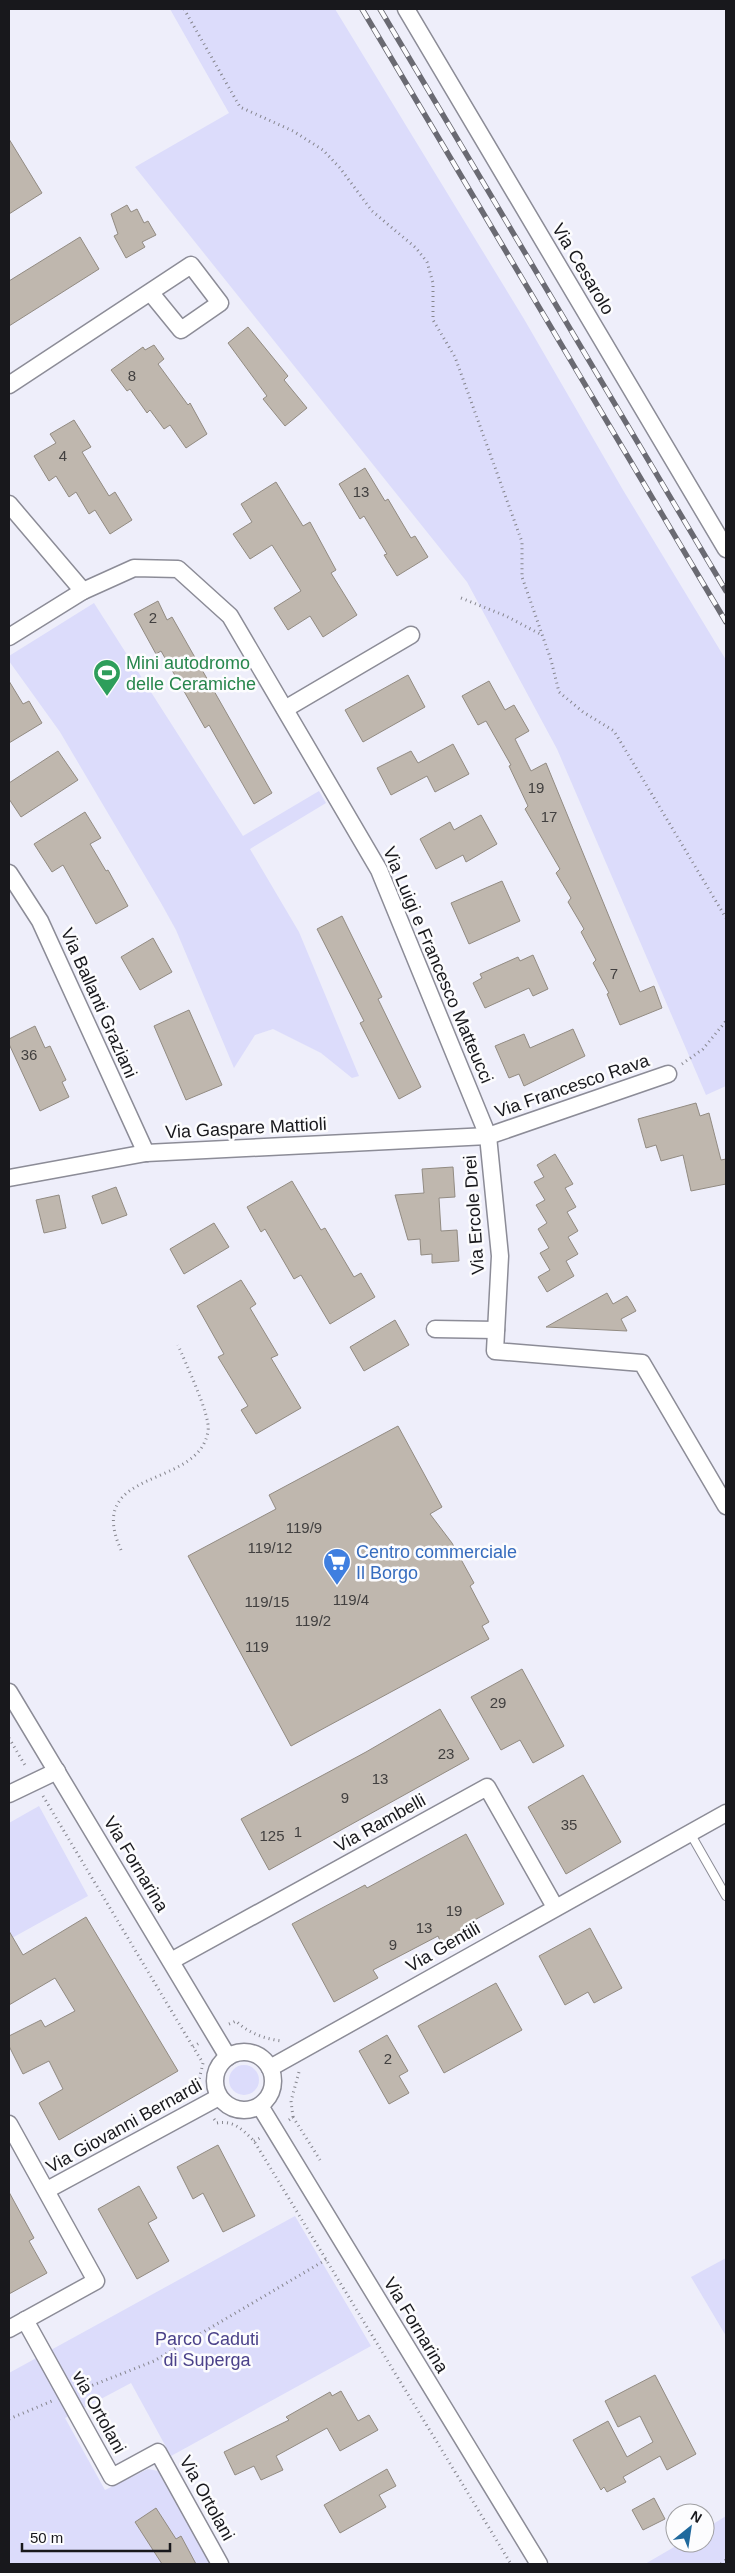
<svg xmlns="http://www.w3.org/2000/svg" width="735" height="2573" viewBox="0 0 735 2573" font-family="Helvetica,sans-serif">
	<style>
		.green { fill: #dcdcfb }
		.building { fill: #bfb7ae; stroke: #928b82 }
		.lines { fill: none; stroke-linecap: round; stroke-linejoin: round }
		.lane-casing { stroke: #8c8c97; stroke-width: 10 }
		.street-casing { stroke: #8c8c97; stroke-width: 19 }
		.path { stroke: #86868e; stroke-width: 3; stroke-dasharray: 1 4; stroke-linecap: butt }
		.lane { stroke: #fff; stroke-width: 8 }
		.street { stroke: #fff; stroke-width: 16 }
		.rail-casing { stroke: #6a6a72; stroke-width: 5.5 }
		.rail { stroke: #fcfcfe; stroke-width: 4; stroke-dasharray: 11; stroke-linecap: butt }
		.labels { text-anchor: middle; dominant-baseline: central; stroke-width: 5; stroke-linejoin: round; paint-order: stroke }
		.number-label { font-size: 15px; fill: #424040 }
		.street-label { font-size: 18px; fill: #18181c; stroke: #fcfcfe }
		.leisure-label { font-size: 18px; fill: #27864d; stroke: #fcfcfe; text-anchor: start }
		.shop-label { font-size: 18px; fill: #366cbe; stroke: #fcfcfe; text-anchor: start }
		.park-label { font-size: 18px; fill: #4b428a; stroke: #fcfcfe }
	</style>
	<rect width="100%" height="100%" fill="#eeeefa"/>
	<g class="green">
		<polygon points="170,9 335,9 524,319 623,490 726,660 726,1086 706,1095 557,749 467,582 135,167 229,113"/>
		<polygon points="94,603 243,836 319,791 326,803 250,849 299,932 359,1076 352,1078 321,1053 273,1029 255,1035 234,1068 176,930 161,903 60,732 9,661 9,656"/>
		<polygon points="39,1806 88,1896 12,1938 9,1932 9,1823"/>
		<circle cx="244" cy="2080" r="15"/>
		<polygon points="295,2216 371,2346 171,2456 131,2383 65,2418 105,2490 148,2469 158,2471 210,2564 9,2564 9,2373"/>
		<polygon points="726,2258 726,2336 691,2277"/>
		<polygon points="726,2516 726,2564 645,2564 681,2543 705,2543 705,2529"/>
	</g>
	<g class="building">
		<polygon points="9,139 42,193 9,214"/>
		<polygon points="127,205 131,212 137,209 144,223 148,221 156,235 142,242 145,247 126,258 114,236 118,234 111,214"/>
		<polygon points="80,237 99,269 9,326 9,281"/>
		<polygon points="248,327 288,376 284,380 307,408 285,426 263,399 267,396 228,343"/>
		<polygon points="154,345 164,359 158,364 188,405 190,403 207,434 186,448 170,425 164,429 150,410 147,413 130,389 127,391 111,370 143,347 145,350"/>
		<polygon points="74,420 91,447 82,452 109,496 115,492 132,520 110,534 95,510 89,514 76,492 69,497 56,476 49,481 34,456 56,443 50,434"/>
		<polygon points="365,468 385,501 388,499 411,538 415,536 428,557 397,576 384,555 387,554 364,516 360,519 339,484"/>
		<polygon points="276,482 303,526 310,522 336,570 331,573 357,615 323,637 310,616 288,630 274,608 301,591 272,545 250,559 233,534 252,522 241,504"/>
		<polygon points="158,601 167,620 172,617 272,793 254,804 209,725 205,728 161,651 156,654 134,614"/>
		<polygon points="408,675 425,707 363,742 345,710"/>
		<polygon points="9,681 23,704 29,701 42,723 9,743"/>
		<polygon points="489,681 505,710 514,705 529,731 515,739 531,771 546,763 640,992 654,986 662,1008 620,1025 607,994 609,993 593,963 596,960 581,932 584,929 568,902 571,898 556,873 560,869 525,809 528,806 509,766 511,765 486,721 478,725 462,696"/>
		<polygon points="453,744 469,774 435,792 427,776 391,795 377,768 411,751 418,763"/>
		<polygon points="58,751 78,780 21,817 9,799 9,783"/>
		<polygon points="85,812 101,838 90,844 106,871 108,870 128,906 96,924 63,865 52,872 34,844"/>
		<polygon points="481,815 497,844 466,862 463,855 436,869 420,839 450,822 454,830"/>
		<polygon points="502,881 520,921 469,944 451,903"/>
		<polygon points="342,916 382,997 378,999 421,1087 399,1099 360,1023 364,1021 317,929"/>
		<polygon points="153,938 172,972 140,990 121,957"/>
		<polygon points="533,955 548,989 533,996 529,988 485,1008 473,983 482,978 480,974 518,957 520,961"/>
		<polygon points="189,1010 222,1085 186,1100 154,1026"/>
		<polygon points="35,1026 45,1048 50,1046 66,1080 62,1082 69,1097 40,1111 9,1044 9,1039"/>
		<polygon points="573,1029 585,1056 524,1086 519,1074 509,1078 495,1046 524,1034 530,1048"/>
		<polygon points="696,1103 700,1116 709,1113 721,1160 726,1159 726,1184 691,1191 683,1155 661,1161 656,1145 646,1148 638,1119"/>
		<polygon points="555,1154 573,1184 565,1188 576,1207 567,1212 578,1231 568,1237 578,1254 566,1261 574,1276 547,1292 538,1277 550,1270 540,1253 549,1248 538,1229 547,1223 536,1205 545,1200 534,1182 544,1177 537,1165"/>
		<polygon points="453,1167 455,1197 439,1198 441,1231 457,1230 459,1261 432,1263 432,1254 421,1255 420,1239 408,1240 395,1195 424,1193 422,1169"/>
		<polygon points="292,1181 321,1230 325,1228 354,1277 361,1273 375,1297 330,1324 301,1275 294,1279 265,1229 261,1232 247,1207"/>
		<polygon points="116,1187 127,1215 102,1224 92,1196"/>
		<polygon points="59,1195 66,1228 44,1233 36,1200"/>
		<polygon points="214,1223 229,1247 184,1274 170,1249"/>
		<polygon points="241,1280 256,1304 250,1308 278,1355 271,1358 301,1408 256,1434 241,1410 248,1406 218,1357 224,1354 197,1306"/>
		<polygon points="607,1293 613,1304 627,1296 631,1302 636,1311 621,1319 627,1331 546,1327"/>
		<polygon points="395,1320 409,1345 364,1371 350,1347"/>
		<polygon points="398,1426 442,1507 430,1514 452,1543 474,1583 470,1586 489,1622 482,1626 489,1639 291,1746 188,1556 276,1509 269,1495"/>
		<polygon points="522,1669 564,1746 533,1763 520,1740 501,1750 471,1697"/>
		<polygon points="440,1709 469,1759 269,1870 241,1819 366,1752"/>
		<polygon points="583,1775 621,1842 566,1874 528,1807"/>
		<polygon points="466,1834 504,1904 469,1923 473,1929 442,1945 438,1936 373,1970 378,1978 334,2002 292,1924 365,1885 367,1888"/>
		<polygon points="86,1917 178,2071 59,2140 39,2103 63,2089 49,2061 23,2074 9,2046 9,2036 41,2020 45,2027 75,2011 55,1978 9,2005 9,1931 23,1955"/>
		<polygon points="590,1928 622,1988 594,2003 588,1992 565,2005 539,1956"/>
		<polygon points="496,1983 522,2030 444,2073 418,2026"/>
		<polygon points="387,2035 408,2071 399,2076 409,2093 389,2104 359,2051"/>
		<polygon points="218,2145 255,2216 223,2232 203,2193 193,2199 177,2167"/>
		<polygon points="139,2186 157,2218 148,2223 169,2261 137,2279 98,2209"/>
		<polygon points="9,2192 34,2238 29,2241 47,2273 9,2294"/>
		<polygon points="655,2375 696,2454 667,2470 660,2456 623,2477 626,2482 607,2492 604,2487 601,2490 573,2440 608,2421 627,2457 653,2442 640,2416 618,2427 605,2401"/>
		<polygon points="341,2391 358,2421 369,2415 378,2430 340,2451 327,2428 276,2456 283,2470 261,2480 254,2466 235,2475 224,2452 289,2420 286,2417 330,2392 332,2396"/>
		<polygon points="387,2469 396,2486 379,2495 386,2507 340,2533 324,2505"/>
		<polygon points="654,2498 665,2519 643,2530 632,2510"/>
		<polygon points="156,2508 176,2539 181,2536 196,2564 162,2564 135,2522"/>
	</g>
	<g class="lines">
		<defs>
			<polyline id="lane" points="690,1833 726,1896"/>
			<g id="street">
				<polyline points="406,9 726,549"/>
				<polyline points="9,385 191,265 220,303 181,330 150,292"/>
				<polyline points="9,504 83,591"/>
				<polyline points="9,637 83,591 134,568 178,569 230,616 379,870 488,1136 500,1256 495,1351 642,1363 726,1506"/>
				<polyline points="285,709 411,635"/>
				<polyline points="9,873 40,921 146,1153"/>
				<polyline points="9,1178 146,1153 488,1136 668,1074"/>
				<polyline points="435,1329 496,1330"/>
				<polyline points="9,1692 228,2057"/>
				<polyline points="9,1794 57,1771"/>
				<polyline points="171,1961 487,1787 555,1907"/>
				<circle cx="244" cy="2081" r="29"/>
				<polyline points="270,2068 726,1813"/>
				<polyline points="260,2106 539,2564"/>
				<polyline points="9,2124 96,2281 9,2329"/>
				<polyline points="47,2190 219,2097"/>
				<polyline points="25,2320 112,2477 158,2452 220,2564"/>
			</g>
		</defs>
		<use href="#lane" class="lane-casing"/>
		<use href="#street" class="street-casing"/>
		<g class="path">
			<polyline points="184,9 240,107 293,131 323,150 340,168 372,211 416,248 427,262 433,283 433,320 455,357 522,542 522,577 551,660 559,692 583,712 614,731 726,918"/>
			<polyline points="461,598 506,616 542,635"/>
			<polyline points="682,1064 703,1049 726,1021"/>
			<path d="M121,1550C83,1466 199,1490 208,1431C211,1416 185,1362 178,1345"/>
			<polyline points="9,1738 26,1767"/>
			<polyline points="43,1796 193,2047"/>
			<path d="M229,2024L236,2021C248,2033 265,2039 282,2041"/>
			<polyline points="196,2090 193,2085 199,2080 203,2063 193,2047 201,2042"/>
			<polyline points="293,2117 320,2160"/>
			<path d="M214,2119L217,2123C234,2120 243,2130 254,2141L511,2564"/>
			<polyline points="289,2120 293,2117 291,2101 299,2072"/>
			<polyline points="254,2141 260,2138"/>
			<polyline points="83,2389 154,2361 329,2258"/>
			<polyline points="9,2419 52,2401"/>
			<polyline points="721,2564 726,2560"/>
		</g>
		<use href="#lane" class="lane"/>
		<use href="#street" class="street"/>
		<defs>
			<g id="rail">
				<polyline points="362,9 726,622"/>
				<polyline points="380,9 726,591"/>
			</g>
		</defs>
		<use href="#rail" class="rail-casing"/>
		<use href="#rail" class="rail"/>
	</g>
	<defs>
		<symbol id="stadium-pin" viewBox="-11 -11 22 30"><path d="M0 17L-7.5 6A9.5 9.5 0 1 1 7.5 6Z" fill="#2e9e5b" stroke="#fcfcfe"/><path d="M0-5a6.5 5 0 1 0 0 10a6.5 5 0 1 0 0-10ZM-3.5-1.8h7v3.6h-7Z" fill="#fff"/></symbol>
		<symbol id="supermarket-pin" viewBox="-11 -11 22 30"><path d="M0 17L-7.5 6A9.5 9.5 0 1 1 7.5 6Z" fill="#3f7fe0" stroke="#fcfcfe"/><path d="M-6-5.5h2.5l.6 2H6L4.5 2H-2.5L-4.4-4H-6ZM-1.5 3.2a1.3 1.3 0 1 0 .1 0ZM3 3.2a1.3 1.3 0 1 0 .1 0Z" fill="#fff"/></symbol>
	</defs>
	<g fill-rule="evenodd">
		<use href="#stadium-pin" x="91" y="657" width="32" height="43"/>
		<use href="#supermarket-pin" x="321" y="1546" width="32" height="43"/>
	</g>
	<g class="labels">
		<g class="number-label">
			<text x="132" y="375">8</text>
			<text x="63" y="455">4</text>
			<text x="361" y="491">13</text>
			<text x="153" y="617">2</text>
			<text x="536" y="787">19</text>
			<text x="549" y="816">17</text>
			<text x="614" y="973">7</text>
			<text x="29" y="1054">36</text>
			<text x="304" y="1527">119/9</text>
			<text x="270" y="1547">119/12</text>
			<text x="351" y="1599">119/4</text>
			<text x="267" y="1601">119/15</text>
			<text x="313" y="1620">119/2</text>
			<text x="257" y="1646">119</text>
			<text x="498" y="1702">29</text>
			<text x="446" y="1753">23</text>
			<text x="380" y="1778">13</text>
			<text x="345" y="1797">9</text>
			<text x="569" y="1824">35</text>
			<text x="298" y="1831">1</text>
			<text x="272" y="1835">125</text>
			<text x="454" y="1910">19</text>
			<text x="424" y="1927">13</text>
			<text x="393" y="1944">9</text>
			<text x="388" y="2058">2</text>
		</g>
		<g class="street-label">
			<text transform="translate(583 269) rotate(59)">Via Cesarolo</text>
			<text transform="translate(438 965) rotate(67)">Via Luigi e Francesco Matteucci</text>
			<text transform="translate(99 1003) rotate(66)">Via Ballanti Graziani</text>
			<text transform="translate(572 1086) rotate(-19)">Via Francesco Rava</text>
			<text transform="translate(246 1128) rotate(-3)">Via Gaspare Mattioli</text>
			<text transform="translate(474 1215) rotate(-94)">Via Ercole Drei</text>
			<text transform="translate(380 1823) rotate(-29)">Via Rambelli</text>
			<text transform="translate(136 1864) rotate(59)">Via Fornarina</text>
			<text transform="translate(443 1947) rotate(-30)">Via Gentili</text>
			<text transform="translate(124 2126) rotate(-29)">Via Giovanni Bernardi</text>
			<text transform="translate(416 2325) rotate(59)">Via Fornarina</text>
			<text transform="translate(99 2412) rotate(61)">via Ortolani</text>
			<text transform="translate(207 2498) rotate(61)">Via Ortolani</text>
		</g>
		<g class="leisure-label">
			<text x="126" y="663">Mini autodromo<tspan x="126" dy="21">delle Ceramiche</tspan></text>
		</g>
		<g class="shop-label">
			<text x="356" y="1552">Centro commerciale<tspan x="356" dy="21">Il Borgo</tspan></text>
		</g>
		<g class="park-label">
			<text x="207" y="2339">Parco Caduti<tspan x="207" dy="21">di Superga</tspan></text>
		</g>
	</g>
	<rect width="735" height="2573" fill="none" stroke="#18181c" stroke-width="20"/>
	<g transform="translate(690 2528) rotate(30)"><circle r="24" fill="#fcfcfe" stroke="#a1a1a4"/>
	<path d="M0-4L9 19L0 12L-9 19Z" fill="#20699d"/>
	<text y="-8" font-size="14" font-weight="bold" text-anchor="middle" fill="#18181c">N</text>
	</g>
	<path d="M22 2543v8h148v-8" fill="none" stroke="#18181c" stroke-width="2.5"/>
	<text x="30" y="2543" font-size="15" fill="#18181c" stroke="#fcfcfe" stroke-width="4" paint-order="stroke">50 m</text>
</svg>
